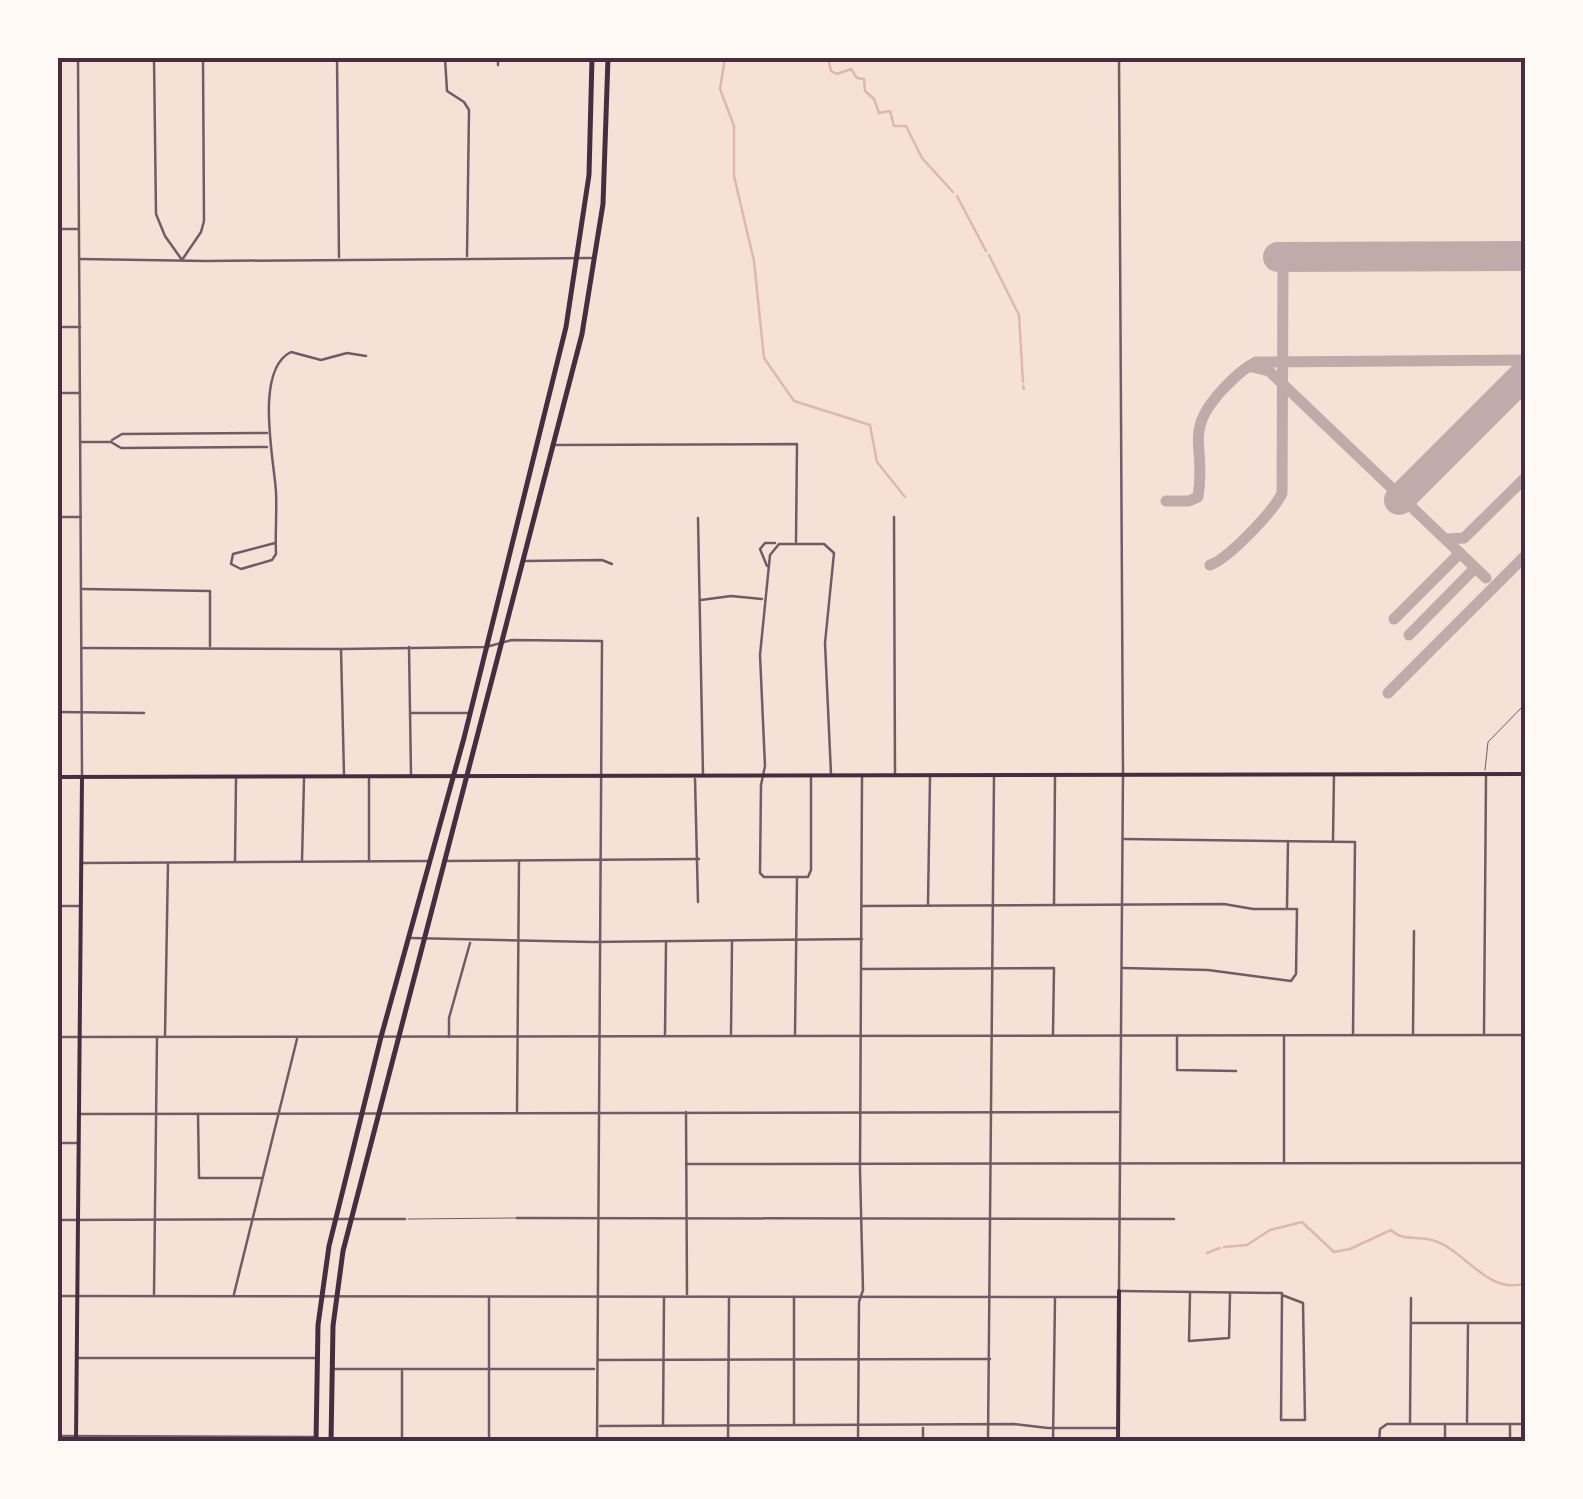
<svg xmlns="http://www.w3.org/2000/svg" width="1583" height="1499" viewBox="0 0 1583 1499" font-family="Montserrat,sans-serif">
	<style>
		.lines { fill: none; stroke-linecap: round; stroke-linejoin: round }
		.stream { stroke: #dcb8b0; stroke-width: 2.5 }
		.taxiway { stroke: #c3aaaa; stroke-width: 11 }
		.runway { stroke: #c3aaaa; stroke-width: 30 }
		.service { stroke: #755966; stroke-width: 1 }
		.pedestrian { stroke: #755966; stroke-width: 1 }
		.minor { stroke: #755966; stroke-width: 2.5 }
		.tertiary { stroke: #755966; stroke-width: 2.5 }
		.secondary { stroke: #4a2c40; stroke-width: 4 }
		.trunk { stroke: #4a2c40; stroke-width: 5 }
		.neatline { fill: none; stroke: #4a2c40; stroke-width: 4 }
	</style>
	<rect width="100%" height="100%" fill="#f7e1d7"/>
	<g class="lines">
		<g class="stream">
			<polyline points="725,58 720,89 734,126 734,176 754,261 764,358 794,401 870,425 877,462 905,497"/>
			<polyline points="828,58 831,71 837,74 851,69 857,78 864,79 865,91 874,99 879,113 890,111 894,126 906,126 922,158 953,192"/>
			<polyline points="957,196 986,251"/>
			<polyline points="989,255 1019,315 1023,382"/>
			<polyline points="1023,386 1024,389"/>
			<path d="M1224,1247L1247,1245L1270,1230L1302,1222L1334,1252L1350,1249L1391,1230C1403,1242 1419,1235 1435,1241C1466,1251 1488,1296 1526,1283"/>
			<polyline points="1207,1253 1220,1248"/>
		</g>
		<g class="taxiway">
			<polyline points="1252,367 1269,371 1486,578"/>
			<path d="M1166,501H1189L1198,497C1207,444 1181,433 1225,387C1235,377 1244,368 1256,362L1526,360"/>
			<polyline points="1448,539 1464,538 1526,477"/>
			<path d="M1210,565C1228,559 1274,511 1282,493L1283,269L1288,259L1303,257"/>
			<polyline points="1394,619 1460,553"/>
			<polyline points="1409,635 1475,568"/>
			<polyline points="1388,693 1526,555"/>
		</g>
		<g class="runway">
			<polyline points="1278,257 1526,256"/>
			<polyline points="1399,500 1526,373"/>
		</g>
		<polyline class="service" points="1485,770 1488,742 1526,703"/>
		<polyline class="pedestrian" points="408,1219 516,1218"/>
		<g class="minor">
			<polyline points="154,58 156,214 165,236 182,260 201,232 204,221 203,58"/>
			<polyline points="337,58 339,257"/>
			<polyline points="445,58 447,91 464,102 469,110 467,256"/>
			<polyline points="498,65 498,58"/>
			<polyline points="58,229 78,229"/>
			<polyline points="81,259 206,261 592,258"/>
			<polyline points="58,327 80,327"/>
			<polyline points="58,393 80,393"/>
			<polyline points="112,440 122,434 267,433"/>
			<polyline points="82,442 111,442 121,448 267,447"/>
			<polyline points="554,445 797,444 796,542"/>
			<polyline points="58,517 81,517"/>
			<polyline points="894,517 895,774"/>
			<polyline points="698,518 703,775"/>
			<path d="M275,543L233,554L231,564L241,569L272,560L276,554C275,533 277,513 276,492C274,459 254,370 291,352L321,360L347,353L366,356"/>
			<polyline points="526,561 602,560 612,564"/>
			<polyline points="767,566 760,549 765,543 775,543"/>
			<polyline points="83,589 210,591 210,646"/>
			<polyline points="701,600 731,596 762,599"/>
			<polyline points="409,647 411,774"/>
			<polyline points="82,648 341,649 486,647 512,640 602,641 597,1442"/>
			<polyline points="341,649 344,775"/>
			<polyline points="58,712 144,713"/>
			<polyline points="411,713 468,713"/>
			<polyline points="369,779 369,861"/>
			<polyline points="695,779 698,902"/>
			<polyline points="1124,839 1355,842 1353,1034"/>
			<polyline points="1333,840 1334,774"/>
			<polyline points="235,861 236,779"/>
			<polyline points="302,861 304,779"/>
			<polyline points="448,861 699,859"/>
			<polyline points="83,863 430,861"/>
			<polyline points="797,877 764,877 760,873 761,785 765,766 760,655 770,555 779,544 824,544 834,553 825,643 831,774"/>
			<polyline points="928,904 930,777"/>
			<polyline points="1054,904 1055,777"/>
			<polyline points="58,906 81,906"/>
			<polyline points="862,906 1224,904 1253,909 1297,909 1296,974 1291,981 1208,970 1123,968"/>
			<polyline points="1287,907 1288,841"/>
			<polyline points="411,938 593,942 862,939"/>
			<polyline points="863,969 1054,968 1053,1034"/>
			<polyline points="1413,1033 1414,931"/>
			<polyline points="1484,1033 1486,776"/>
			<polyline points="665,1034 666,942"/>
			<polyline points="731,1034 732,942"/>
			<polyline points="795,1034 797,877 808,877 811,870 811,776"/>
			<polyline points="165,1035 168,863"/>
			<polyline points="58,1037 1526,1035"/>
			<polyline points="449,1037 449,1018 470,943"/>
			<polyline points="1177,1037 1177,1070 1236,1071"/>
			<polyline points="517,1112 519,861"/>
			<polyline points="686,1112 687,1294"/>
			<polyline points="81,1114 1118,1112"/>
			<polyline points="198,1114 199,1178 261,1178"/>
			<polyline points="58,1143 78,1143"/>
			<polyline points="1284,1163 1284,1036"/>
			<polyline points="686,1164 1526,1163"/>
			<polyline points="517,1218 1174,1219"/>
			<polyline points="352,1219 405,1219"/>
			<polyline points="1120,1291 1282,1293 1282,1295 1281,1420 1305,1420 1303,1303 1282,1295"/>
			<polyline points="1190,1293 1189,1341 1229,1338 1230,1294"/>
			<polyline points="154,1294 157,1037"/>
			<polyline points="234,1294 297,1039"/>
			<polyline points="58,1296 1116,1297"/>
			<polyline points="1412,1323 1526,1323"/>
			<polyline points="78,1358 315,1358"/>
			<polyline points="599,1360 990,1359"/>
			<polyline points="332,1369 594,1369"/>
			<polyline points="1467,1422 1468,1325"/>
			<polyline points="1410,1423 1411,1298"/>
			<polyline points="1524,1423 1525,1326"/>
			<polyline points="794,1424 794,1297"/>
			<polyline points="663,1425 664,1298"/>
			<polyline points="600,1426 1014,1424 1048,1428 1116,1428"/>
			<polyline points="58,1436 315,1437"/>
			<polyline points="489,1440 489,1298"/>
			<polyline points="333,1441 595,1441"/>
			<polyline points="402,1441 402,1371"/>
			<polyline points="728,1442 729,1298"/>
			<polyline points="858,1442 859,1302 863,1290 860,1171 862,777"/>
			<polyline points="923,1442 923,1428"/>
			<polyline points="988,1442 994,777"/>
			<polyline points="1053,1442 1055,1298"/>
			<polyline points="1379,1442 1380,1429 1387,1424 1526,1424"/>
			<polyline points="1445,1442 1445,1424"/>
			<polyline points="1510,1442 1510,1424"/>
		</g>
		<g class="tertiary">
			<polyline points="78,58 82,776"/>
			<polyline points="58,1220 351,1219"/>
			<polyline points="1119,1291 1123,773 1119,58"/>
		</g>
		<g class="secondary">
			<polyline points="58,777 1526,774"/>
			<polyline points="76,1442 82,777"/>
			<polyline points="1118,1442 1119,1291"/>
		</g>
		<g class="trunk">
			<polyline points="316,1442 318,1325 329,1246 381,1037 464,738 566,327 589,175 592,58"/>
			<polyline points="331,1442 333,1326 343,1251 582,334 603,204 608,58"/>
		</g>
	</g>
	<rect width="1583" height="1499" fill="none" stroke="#fffaf5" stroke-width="120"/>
	<rect x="60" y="60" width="1463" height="1379" class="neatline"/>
</svg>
